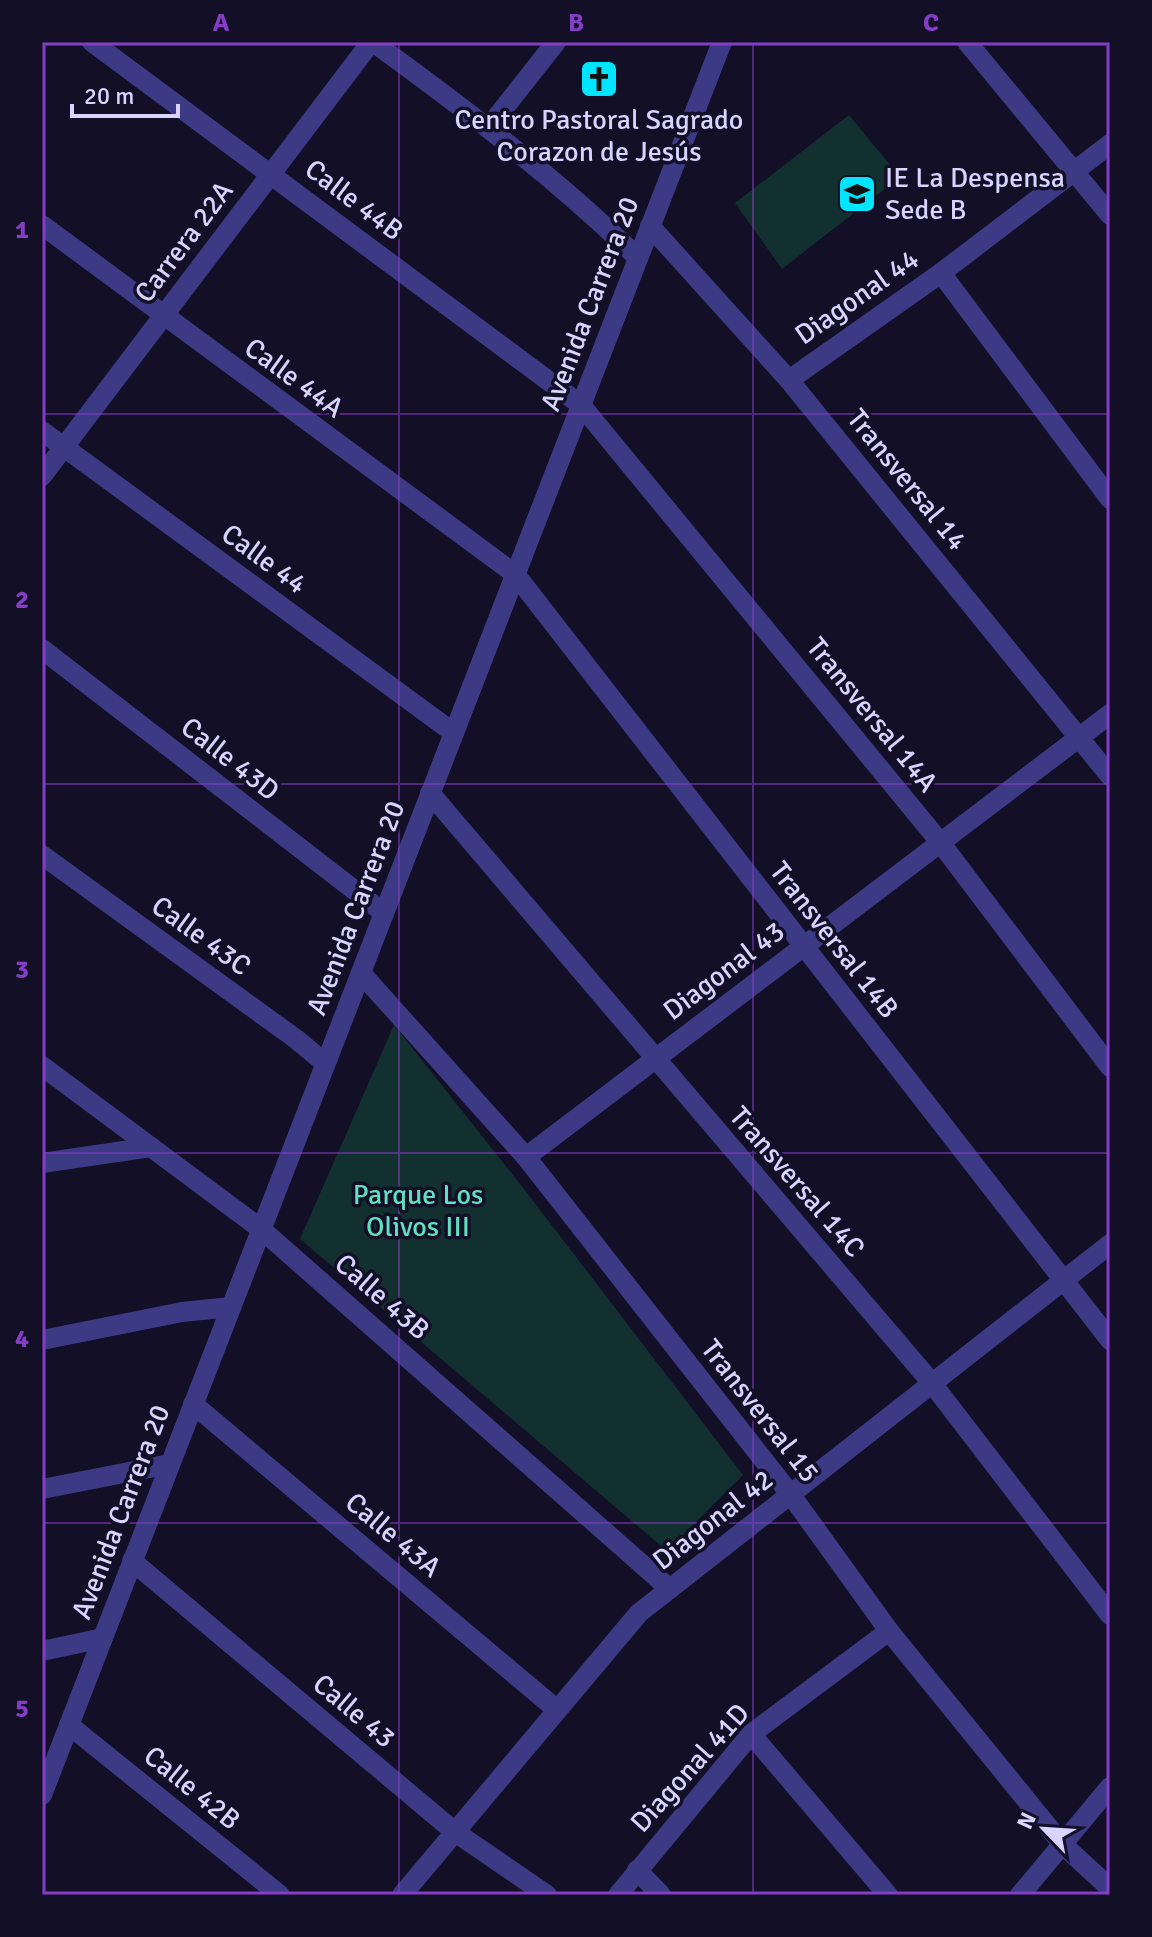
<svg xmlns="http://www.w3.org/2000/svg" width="1152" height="1937" viewBox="0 0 1152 1937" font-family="Signika,sans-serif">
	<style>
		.park { fill: #12302f }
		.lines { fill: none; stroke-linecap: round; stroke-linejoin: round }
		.minor { stroke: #3d3a85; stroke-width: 20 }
		.tertiary { stroke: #3d3a85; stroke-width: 20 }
		.grid { fill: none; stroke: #843dc5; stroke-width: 2; stroke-opacity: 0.55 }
		.labels { text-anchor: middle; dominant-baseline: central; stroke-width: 7; stroke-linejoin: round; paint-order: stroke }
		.poi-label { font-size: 28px; fill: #d9d4ff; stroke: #130f26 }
		.street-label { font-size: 28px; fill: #d9d4ff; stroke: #130f26 }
		.park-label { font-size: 28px; fill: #5fe0c0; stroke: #130f26 }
		.neatline { fill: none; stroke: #843dc5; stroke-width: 3 }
		.grid-label { font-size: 26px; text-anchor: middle; font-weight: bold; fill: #843dc5 }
	</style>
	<rect width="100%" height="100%" fill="#130f26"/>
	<g class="park">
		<polygon points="849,115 900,177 782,269 735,203"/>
		<polygon points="394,1025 524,1189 743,1475 667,1551 300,1239"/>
	</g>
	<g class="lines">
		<g class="minor">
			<polyline points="92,42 581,405 940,842 1110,1067"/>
			<path d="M373,42C465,109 556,178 638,258"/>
			<polyline points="967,42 1110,215"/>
			<polyline points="489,127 556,42"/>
			<polyline points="42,225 515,574 1110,1340"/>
			<polyline points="650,226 789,380 1110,776"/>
			<polyline points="941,273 1110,499"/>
			<polyline points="789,380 941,273 1110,144"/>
			<polyline points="42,431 454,733"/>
			<polyline points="42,476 371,42"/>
			<polyline points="42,649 384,913"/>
			<polyline points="430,793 931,1382 1110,1615"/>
			<polyline points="42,855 296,1039 325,1063"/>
			<polyline points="42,1066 261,1229 670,1589"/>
			<polyline points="526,1157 1110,714"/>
			<polyline points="42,1163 151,1147"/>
			<polyline points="42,1340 182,1312 231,1307"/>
			<polyline points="193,1404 556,1709"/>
			<polyline points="42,1489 170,1464"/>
			<polyline points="132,1561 455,1832 547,1895"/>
			<polyline points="42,1651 103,1638"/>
			<polyline points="69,1725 280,1895"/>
			<polyline points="751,1734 888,1895"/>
			<polyline points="637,1870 661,1895"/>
			<polyline points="402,1895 639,1613 1110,1244"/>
			<polyline points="618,1895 751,1734 889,1631"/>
			<polyline points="1020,1895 1110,1787"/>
		</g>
		<g class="tertiary">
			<polyline points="361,973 526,1157 791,1495 889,1631 1063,1845 1110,1888"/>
			<polyline points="42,1795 722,42"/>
		</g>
	</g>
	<path class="grid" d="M399,42V1895M753,42V1895M42,414H1110M42,784H1110M42,1153H1110M42,1523H1110"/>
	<defs>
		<symbol id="church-square" viewBox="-11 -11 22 22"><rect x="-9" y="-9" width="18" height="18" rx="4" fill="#00e5ff" stroke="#130f26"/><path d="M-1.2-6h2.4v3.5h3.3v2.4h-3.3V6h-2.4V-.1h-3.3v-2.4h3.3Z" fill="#111"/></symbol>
		<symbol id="school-square" viewBox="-11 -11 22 22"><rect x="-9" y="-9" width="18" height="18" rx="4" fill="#00e5ff" stroke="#130f26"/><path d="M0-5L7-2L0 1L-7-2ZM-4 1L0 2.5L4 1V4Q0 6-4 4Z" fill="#111"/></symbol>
	</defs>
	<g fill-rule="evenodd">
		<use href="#church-square" x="577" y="57" width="44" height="44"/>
		<use href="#school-square" x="835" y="172" width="44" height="44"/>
	</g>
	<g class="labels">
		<g class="poi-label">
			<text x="599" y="120">Centro Pastoral Sagrado<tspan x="599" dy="32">Corazon de Jesús</tspan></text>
			<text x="885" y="178" text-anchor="start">IE La Despensa<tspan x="885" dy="32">Sede B</tspan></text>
		</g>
		<g class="street-label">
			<text transform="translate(354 200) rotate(37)">Calle 44B</text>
			<text transform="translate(184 242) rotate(-53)">Carrera 22A</text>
			<text transform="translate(857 297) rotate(-35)">Diagonal 44</text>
			<text transform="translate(590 304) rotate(-69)">Avenida Carrera 20</text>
			<text transform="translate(294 378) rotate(36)">Calle 44A</text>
			<text transform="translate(907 480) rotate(51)">Transversal 14</text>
			<text transform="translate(264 559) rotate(36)">Calle 44</text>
			<text transform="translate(872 715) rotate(51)">Transversal 14A</text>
			<text transform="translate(230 759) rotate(38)">Calle 43D</text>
			<text transform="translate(356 908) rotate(-69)">Avenida Carrera 20</text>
			<text transform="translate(201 936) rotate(36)">Calle 43C</text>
			<text transform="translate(834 940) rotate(52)">Transversal 14B</text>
			<text transform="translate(724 971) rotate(-37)">Diagonal 43</text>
			<text transform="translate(797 1182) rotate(49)">Transversal 14C</text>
			<text transform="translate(382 1297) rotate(41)">Calle 43B</text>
			<text transform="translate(760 1411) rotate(52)">Transversal 15</text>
			<text transform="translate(121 1512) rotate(-69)">Avenida Carrera 20</text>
			<text transform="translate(713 1520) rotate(-38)">Diagonal 42</text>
			<text transform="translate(393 1535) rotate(40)">Calle 43A</text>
			<text transform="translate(354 1711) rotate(40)">Calle 43</text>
			<text transform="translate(690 1768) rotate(-48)">Diagonal 41D</text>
			<text transform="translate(192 1788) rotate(39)">Calle 42B</text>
		</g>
		<g class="park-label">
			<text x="418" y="1195">Parque Los<tspan x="418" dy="32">Olivos III</tspan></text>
		</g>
	</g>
	<rect width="1152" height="1937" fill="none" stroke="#130f26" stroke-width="88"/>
	<g transform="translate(1044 1829) rotate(295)" stroke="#130f26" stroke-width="6" paint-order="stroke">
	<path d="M0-6L14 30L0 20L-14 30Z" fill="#d9d4ff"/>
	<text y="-12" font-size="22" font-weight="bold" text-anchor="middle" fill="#d9d4ff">N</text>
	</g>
	<path d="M72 104v12h106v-12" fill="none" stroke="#d9d4ff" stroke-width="4"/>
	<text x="84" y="104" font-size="24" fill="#d9d4ff" stroke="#130f26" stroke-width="6" paint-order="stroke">20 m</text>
	<rect x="44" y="44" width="1064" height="1849" class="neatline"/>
	<g class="grid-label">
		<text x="221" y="31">A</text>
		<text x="576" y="31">B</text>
		<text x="931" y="31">C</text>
		<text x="22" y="238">1</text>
		<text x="22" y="608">2</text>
		<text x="22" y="978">3</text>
		<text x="22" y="1347">4</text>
		<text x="22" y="1717">5</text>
	</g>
</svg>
